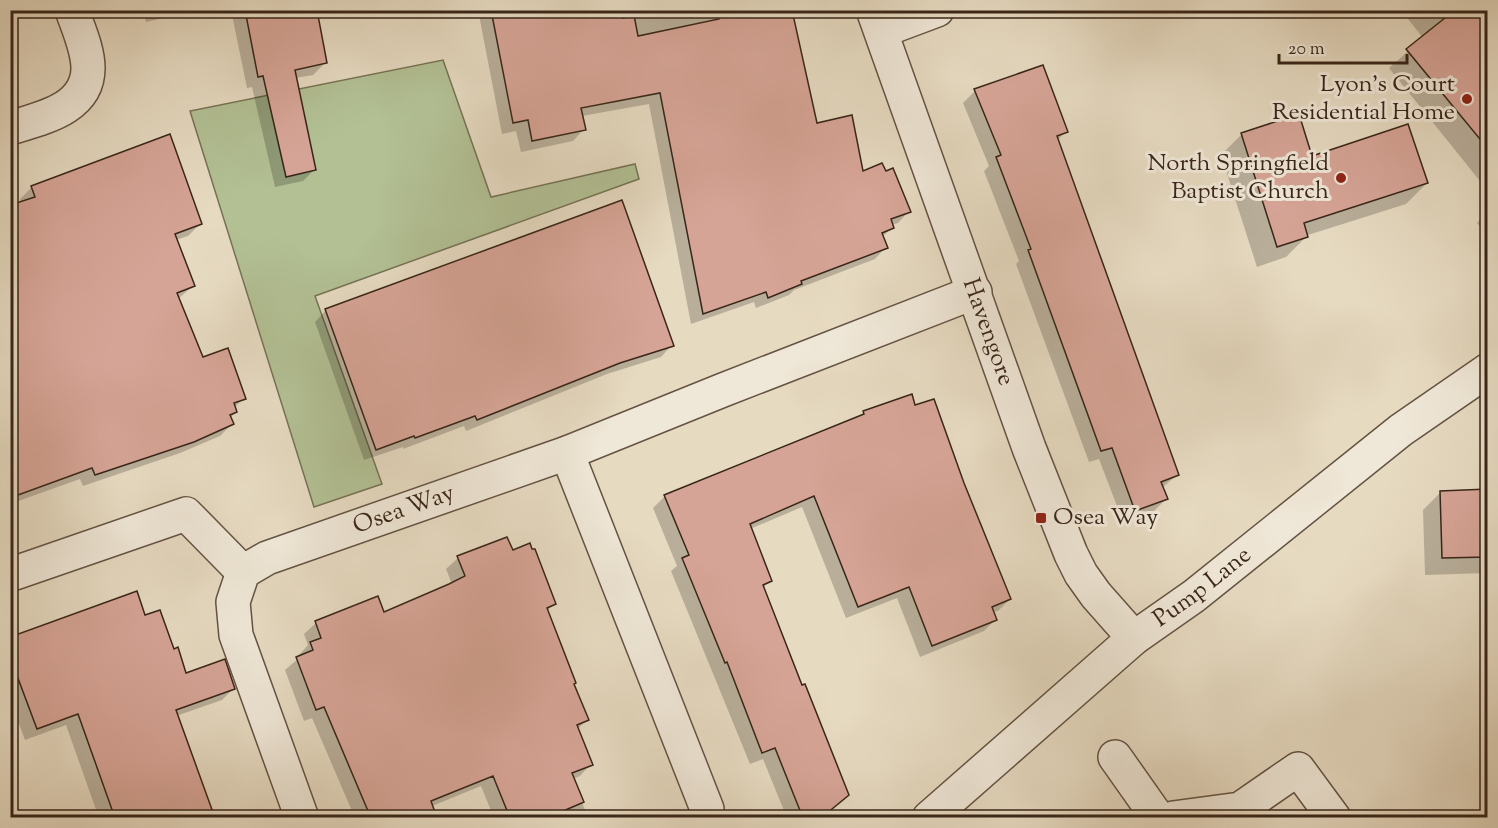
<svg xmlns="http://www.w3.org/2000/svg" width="1498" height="828" viewBox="0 0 1498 828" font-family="'Sorts Mill Goudy',serif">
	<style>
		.green { fill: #b2c094; stroke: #767356; stroke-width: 1.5 }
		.shadow { fill: #0003 }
		.building { fill: #d6a496; stroke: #392619; stroke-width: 1.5 }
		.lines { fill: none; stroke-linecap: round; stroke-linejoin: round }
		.minor-casing { stroke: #645343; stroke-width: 36 }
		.minor { stroke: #efe7d7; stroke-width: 33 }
		.poi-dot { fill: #8f2418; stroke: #efe7d7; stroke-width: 2 }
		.labels { text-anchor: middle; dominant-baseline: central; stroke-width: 6; stroke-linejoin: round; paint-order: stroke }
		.poi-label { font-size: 24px; fill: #392619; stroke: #efe7d7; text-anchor: end }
		.street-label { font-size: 24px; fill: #392619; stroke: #efe7d7 }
	</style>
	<rect width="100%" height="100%" fill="#e6dac1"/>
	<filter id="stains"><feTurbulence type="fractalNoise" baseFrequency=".00333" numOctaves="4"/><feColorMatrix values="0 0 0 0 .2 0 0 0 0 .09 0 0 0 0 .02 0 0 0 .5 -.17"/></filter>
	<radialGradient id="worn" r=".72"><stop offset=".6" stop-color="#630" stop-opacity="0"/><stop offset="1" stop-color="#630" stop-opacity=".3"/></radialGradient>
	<polygon class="green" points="443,60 491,197 635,164 639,179 315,296 382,484 314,507 190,111"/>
	<g class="shadow">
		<polygon points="143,10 199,10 146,22"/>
		<polygon points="231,10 316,10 325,63 313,75 295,78 314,170 303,181 275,187 252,87 247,88"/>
		<polygon points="478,10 792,10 816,124 862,173 909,211 898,223 891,225 892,228 882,237 886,247 875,259 794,290 789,295 756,308 754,302 691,324 649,104 582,116 584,129 573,141 521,152 516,131 502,134"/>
		<polygon points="1401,10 1488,10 1488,191 1389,68 1423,38"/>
		<polygon points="975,91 1066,131 1057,141 1177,475 1162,488 1166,499 1154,511 1123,522 1099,459 1089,462 1016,264 1019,261 984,171 989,166 963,103"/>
		<polygon points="1298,116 1312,157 1427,183 1406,204 1308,235 1286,257 1257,267 1221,155 1241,135"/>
		<polygon points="32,187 200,224 188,236 176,240 193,286 178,299 202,358 244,398 234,408 236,412 230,418 232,424 220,436 180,453 83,486 80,479 10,504 10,207 21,203 20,199"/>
		<polygon points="1488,212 1488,236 1477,223"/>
		<polygon points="326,310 672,345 661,357 607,374 466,431 464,426 403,449 403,447 364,460 315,322"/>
		<polygon points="914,407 963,483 1010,599 998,611 993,612 996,619 984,631 920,657 897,598 846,618 802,507 750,529 770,580 763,588 821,818 787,818 763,759 750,764 671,571 677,566 653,508 665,496 858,418 864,412"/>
		<polygon points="1488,491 1488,573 1425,575 1423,510 1440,493"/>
		<polygon points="512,552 555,603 546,612 572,684 587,719 578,729 591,764 580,776 573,779 588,818 494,818 481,786 432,806 436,818 355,818 312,718 304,721 285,670 300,657 299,655 308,645 304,634 316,623 384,614 452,584 446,569 458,558"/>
		<polygon points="144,617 173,651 185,674 234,688 222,700 176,716 213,818 99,818 66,725 25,740 10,700 10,638"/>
	</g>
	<g class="building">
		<polygon points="245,10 317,10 327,63 295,70 316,170 286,177 263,76 258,77"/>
		<polygon points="491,10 621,10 623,18 634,15 638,36 719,19 718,10 792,10 817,123 852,115 863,171 882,163 886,171 893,168 911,212 891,219 894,228 882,233 888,248 801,281 802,284 768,298 766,292 703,314 660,93 581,108 586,130 532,141 528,120 513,123"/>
		<polygon points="1455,10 1488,10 1488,149 1406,49"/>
		<polygon points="1043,65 1068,132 1057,136 1179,475 1161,482 1168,499 1135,511 1112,448 1101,451 1028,250 1031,249 996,157 1001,155 974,89"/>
		<polygon points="1299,114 1312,156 1408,124 1428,183 1304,223 1308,237 1277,247 1241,133"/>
		<polygon points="170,134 202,224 175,234 195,286 177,293 203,357 228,348 246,399 234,403 237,412 230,415 234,424 194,442 95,475 92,468 18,495 10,475 10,205 35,197 31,186"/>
		<polygon points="622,200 674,346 620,363 477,420 475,416 415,438 414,436 376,450 325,309"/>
		<polygon points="912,394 915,405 934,399 964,483 1011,599 992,607 997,620 932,646 909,587 858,607 814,496 750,524 772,581 763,585 802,685 805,684 849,795 821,818 803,818 775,748 762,753 727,662 725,663 682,558 689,555 664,495 864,414 863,411"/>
		<polygon points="1488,489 1488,557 1442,558 1440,491"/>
		<polygon points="507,537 513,550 530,543 532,549 535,549 556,604 547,608 576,683 574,684 589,720 577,725 593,765 572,773 584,802 547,818 510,818 493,776 431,801 437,818 371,818 324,707 316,710 296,657 313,650 310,642 321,638 315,621 378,596 384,612 449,584 465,576 457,556"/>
		<polygon points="137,591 145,615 160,610 174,649 178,647 186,673 225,659 235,689 176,710 215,818 115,818 78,714 37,729 10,657 10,637"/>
	</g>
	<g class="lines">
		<defs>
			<g id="minor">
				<path id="s1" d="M873,10L1029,448L1071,554L1081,574L1096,595L1134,638"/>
				<polyline points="881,31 937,10"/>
				<path d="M10,128C42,118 88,109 88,68C88,49 78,28 72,10"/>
				<polyline points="567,453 707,809"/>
				<polyline points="15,573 186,514 243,572"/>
				<polyline points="1115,757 1158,818"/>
				<path id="s2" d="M302,818L236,635L233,602L243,572L267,558L567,453L723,390L975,292"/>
				<path id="s3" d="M929,818L1134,638L1194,596L1401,430L1488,370"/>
				<polyline points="1173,818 1240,809 1298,769 1334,818"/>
			</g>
		</defs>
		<use href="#minor" class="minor-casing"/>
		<use href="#minor" class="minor"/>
	</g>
	<g class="poi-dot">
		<circle cx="1467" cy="99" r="6"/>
		<circle cx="1341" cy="178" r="6"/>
		<rect x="1035" y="512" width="12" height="12" rx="3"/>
	</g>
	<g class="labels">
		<g class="poi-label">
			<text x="1455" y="85">Lyon's Court<tspan x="1455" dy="28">Residential Home</tspan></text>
			<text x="1329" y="164">North Springfield<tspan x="1329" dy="28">Baptist Church</tspan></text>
			<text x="1053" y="518" text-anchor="start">Osea Way</text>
		</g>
		<g class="street-label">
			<text stroke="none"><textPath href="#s1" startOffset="342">Havengore</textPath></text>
			<text stroke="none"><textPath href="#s2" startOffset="432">Osea Way</textPath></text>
			<text stroke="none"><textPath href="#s3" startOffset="358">Pump Lane</textPath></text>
		</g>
	</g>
	<rect width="1498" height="828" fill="none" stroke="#e6dac1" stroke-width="36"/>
	<rect x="12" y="12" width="1474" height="804" fill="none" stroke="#392619" stroke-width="3"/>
	<rect x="18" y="18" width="1462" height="792" fill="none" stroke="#392619" stroke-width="1.5"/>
	<path d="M1279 54v9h128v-9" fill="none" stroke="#392619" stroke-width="3"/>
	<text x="1288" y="54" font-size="18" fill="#392619" stroke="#efe7d7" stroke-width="4.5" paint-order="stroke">20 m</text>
	<rect width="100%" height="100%" filter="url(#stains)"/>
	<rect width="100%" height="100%" fill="url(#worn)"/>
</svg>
